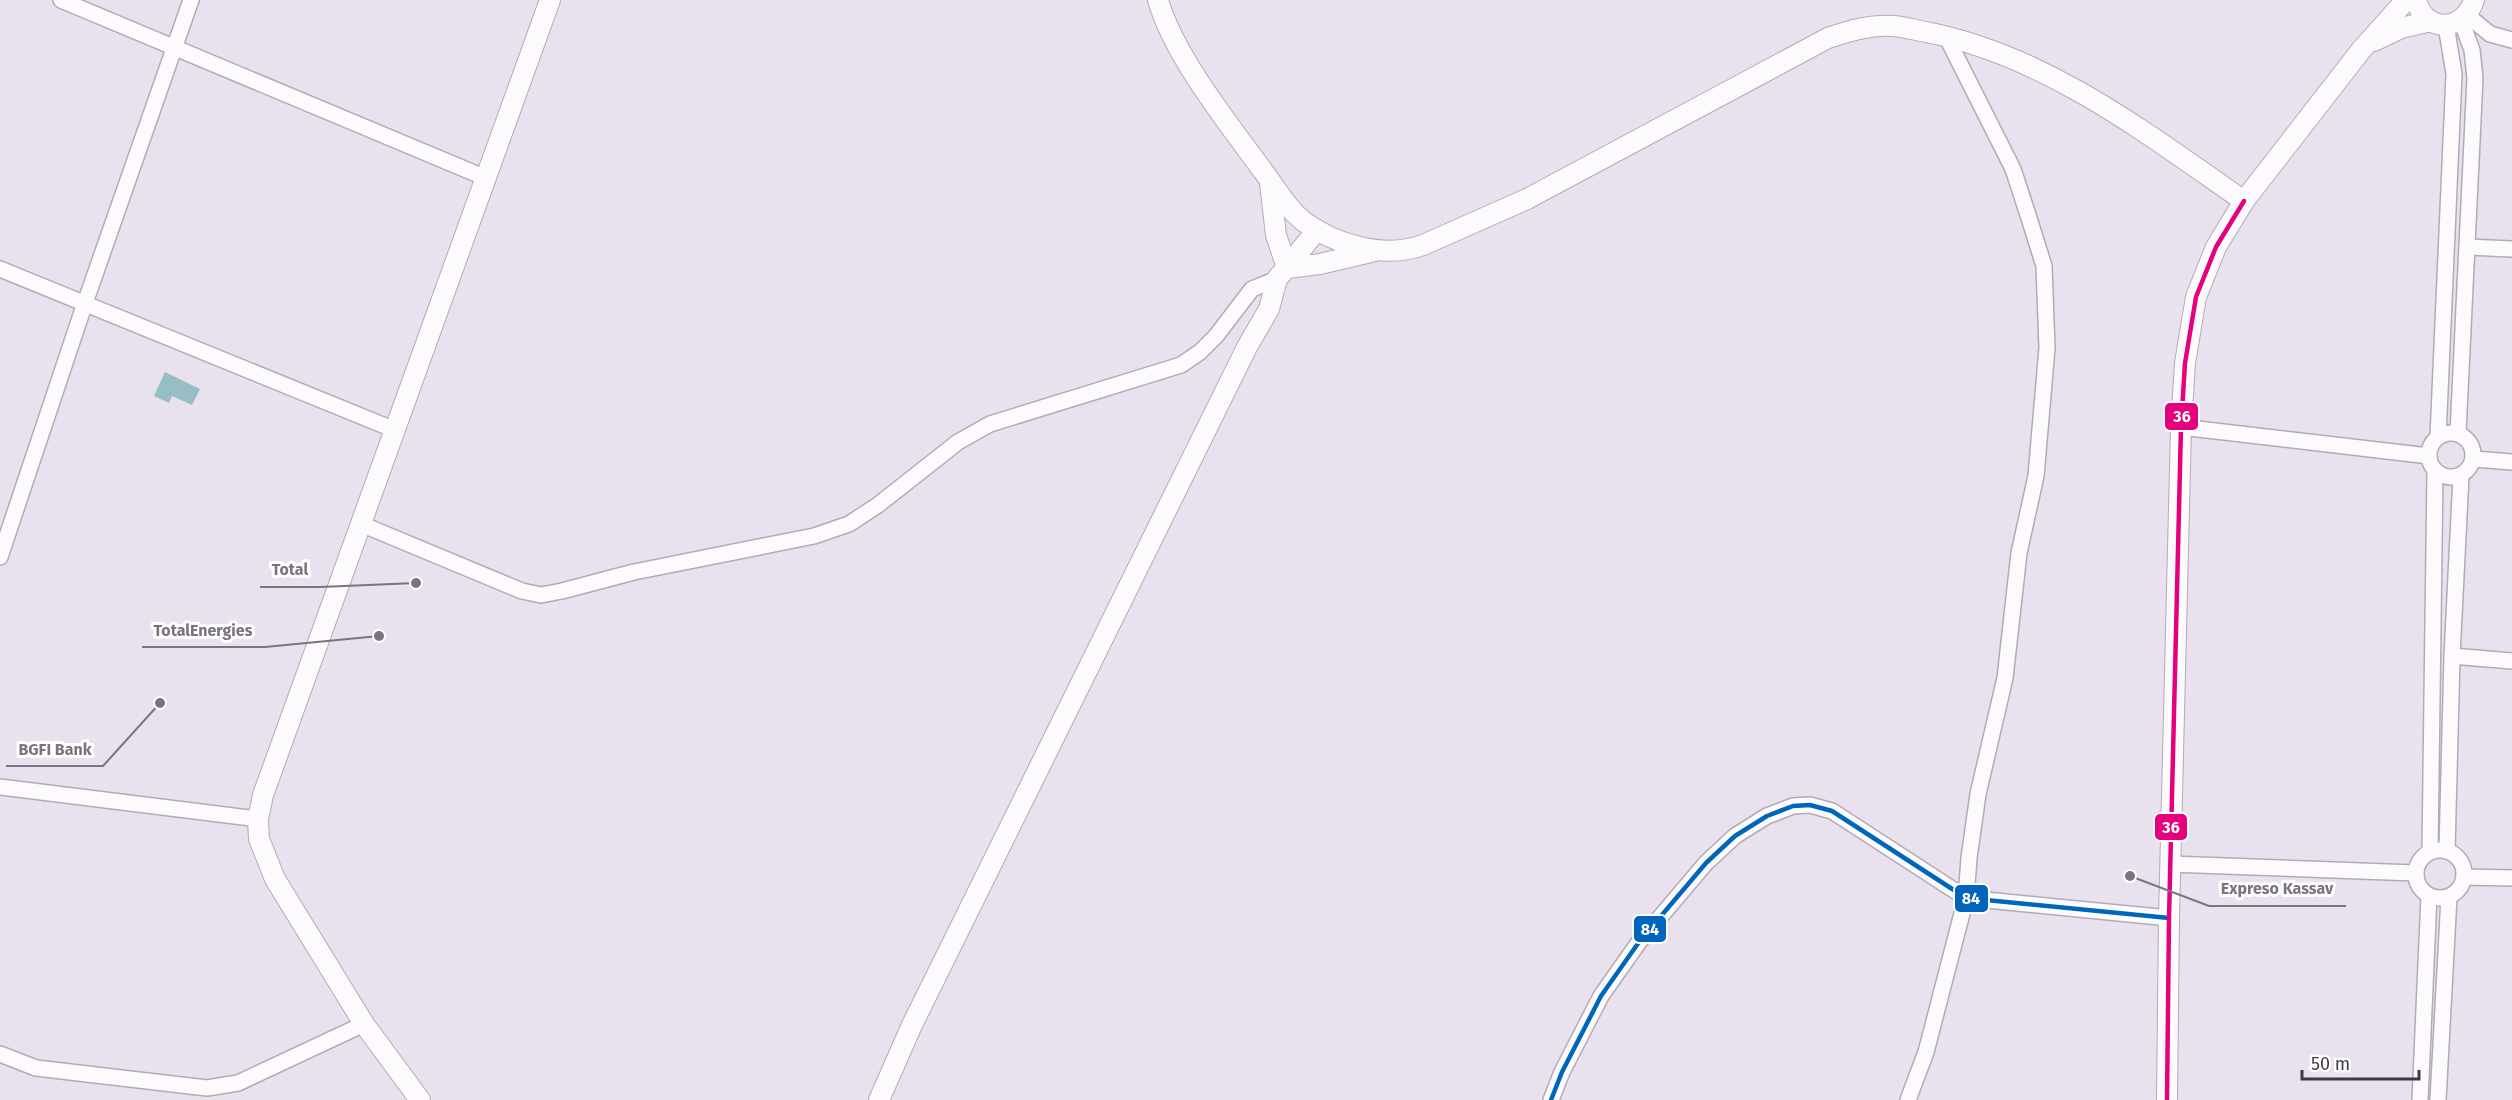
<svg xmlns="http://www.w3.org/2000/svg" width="2512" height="1100" viewBox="0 0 2512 1100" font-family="'Fira Sans',sans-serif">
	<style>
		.water { fill: #97bfc3 }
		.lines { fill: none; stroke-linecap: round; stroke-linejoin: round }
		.minor-casing { stroke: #b2abb5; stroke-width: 18 }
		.tertiary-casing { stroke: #b2abb5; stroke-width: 22 }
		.minor { stroke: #fcfafc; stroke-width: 15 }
		.tertiary { stroke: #fcfafc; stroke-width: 20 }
		.bus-1-casing { stroke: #fff; stroke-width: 9 }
		.bus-2-casing { stroke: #fff; stroke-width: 9 }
		.bus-1 { stroke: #0065bd; stroke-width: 4.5 }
		.bus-2 { stroke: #e5007d; stroke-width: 4.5 }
		.leader { fill: none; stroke: #7b747f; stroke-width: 2 }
		.callout-dot { fill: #7b747f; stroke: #fff; stroke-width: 2 }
		.callout-label { font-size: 16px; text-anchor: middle; font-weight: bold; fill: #7b747f; stroke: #fff; stroke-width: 6; stroke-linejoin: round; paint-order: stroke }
		.line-badge { stroke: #fff; stroke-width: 2 }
		.badge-label { font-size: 16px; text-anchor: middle; font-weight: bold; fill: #fff }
	</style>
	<rect width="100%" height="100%" fill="#eae1ee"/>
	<polygon class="water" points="165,372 200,389 192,405 172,396 169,403 154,396"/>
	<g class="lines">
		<defs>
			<g id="minor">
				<polyline points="61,0 486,178"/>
				<polyline points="2467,15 2490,34 2512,40"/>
				<polyline points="2467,247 2512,249"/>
				<polyline points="0,269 395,430"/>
				<polyline points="2181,427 2429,456"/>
				<circle cx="2451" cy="455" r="22"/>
				<polyline points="2458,433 2475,78 2472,50 2461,20"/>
				<polyline points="2438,437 2454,74 2446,25"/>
				<polyline points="2474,459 2512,462"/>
				<polyline points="361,524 522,591 541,595 562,591 634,572 814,536 849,524 878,505 958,442 990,424 1181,365 1200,352 1216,336 1252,289 1277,279"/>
				<polyline points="0,557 85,303 191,0"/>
				<polyline points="2452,656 2512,661"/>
				<polyline points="0,787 258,819"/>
				<circle cx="2440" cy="874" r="24"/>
				<polyline points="2430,851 2435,471"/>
				<polyline points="2447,851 2452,656 2461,476"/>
				<polyline points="2170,864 2415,873"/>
				<polyline points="2464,877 2512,878"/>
				<polyline points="0,1054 36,1068 207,1088 238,1083 364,1024"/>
				<polyline points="1551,1100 1562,1072 1601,996 1639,942 1706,863 1735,836 1767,816 1793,806 1810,805 1832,811 1966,898 2169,918"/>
				<polyline points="1908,1100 1926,1052 1966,898 1969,858 1978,794 2005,678 2019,553 2036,476 2047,348 2044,266 2029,218 2013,169 1946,36"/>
				<polyline points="2420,1100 2429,896"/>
				<polyline points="2438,1100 2449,897"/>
			</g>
			<g id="tertiary">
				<path d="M1158,0C1174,56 1228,123 1263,171C1276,188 1286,207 1303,221C1335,245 1385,259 1423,245L1527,199L1828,38C1849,31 1871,24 1894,26C1905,27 1915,30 1926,32C2045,55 2146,133 2244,201L2362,49L2406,0"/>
				<path d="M2416,0C2425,34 2464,32 2474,0"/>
				<polyline points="2374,41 2401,28 2431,21"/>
				<polyline points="1270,183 1276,235 1287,268 1320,264 1375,251"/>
				<polyline points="420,1100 364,1024 275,879 259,839 258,819 263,795 550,0"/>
				<polyline points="879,1100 912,1025 1247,347 1269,309 1277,279 1317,230"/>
				<polyline points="2167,1100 2169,918 2181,427 2185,363 2196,297 2216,247 2244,201"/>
			</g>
		</defs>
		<use href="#minor" class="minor-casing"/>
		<use href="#tertiary" class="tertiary-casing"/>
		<use href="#minor" class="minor"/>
		<use href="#tertiary" class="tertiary"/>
		<defs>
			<polyline id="bus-1" points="1551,1100 1562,1072 1601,996 1639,942 1706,863 1735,836 1767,816 1793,806 1810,805 1832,811 1966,898 2169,918"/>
			<polyline id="bus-2" points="2167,1100 2169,918 2181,427 2185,363 2196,297 2216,247 2244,201"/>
		</defs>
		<use href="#bus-1" class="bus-1-casing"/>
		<use href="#bus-2" class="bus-2-casing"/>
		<use href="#bus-1" class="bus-1"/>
		<use href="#bus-2" class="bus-2"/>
	</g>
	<path class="leader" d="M416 583L320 587H260M379 636L265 647H142M160 703L103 766H6M2130 876L2209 906H2346"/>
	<g class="callout-dot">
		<circle cx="416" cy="583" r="6"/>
		<circle cx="379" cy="636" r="6"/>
		<circle cx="160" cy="703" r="6"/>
		<circle cx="2130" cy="876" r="6"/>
	</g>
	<g class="callout-label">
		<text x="290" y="575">Total</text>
		<text x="203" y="636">TotalEnergies</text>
		<text x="55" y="755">BGFI Bank</text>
		<text x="2277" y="894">Expreso Kassav</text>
	</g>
	<g class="line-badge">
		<rect x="2164" y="402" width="35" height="29" rx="6" fill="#e5007d"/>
		<rect x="2154" y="813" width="34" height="28" rx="6" fill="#e5007d"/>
		<rect x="1954" y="884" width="35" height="29" rx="6" fill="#0065bd"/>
		<rect x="1633" y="915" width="34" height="28" rx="6" fill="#0065bd"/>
	</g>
	<g class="badge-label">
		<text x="2182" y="422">36</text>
		<text x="2171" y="833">36</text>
		<text x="1971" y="904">84</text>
		<text x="1650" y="935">84</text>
	</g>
	<path d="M2302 1070v9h117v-9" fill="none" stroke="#3f3943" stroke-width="3"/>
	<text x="2311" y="1070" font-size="18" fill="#3f3943" stroke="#ffffff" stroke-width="4.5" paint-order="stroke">50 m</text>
</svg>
